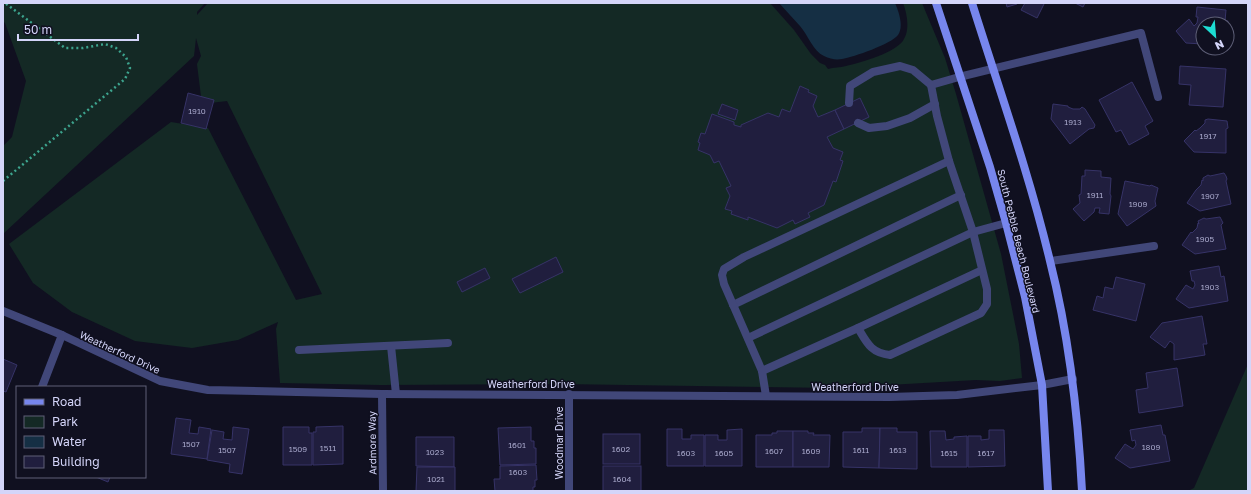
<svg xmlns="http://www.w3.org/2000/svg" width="1251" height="494" viewBox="0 0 1251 494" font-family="'Golos Text',sans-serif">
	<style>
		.green { fill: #142925 }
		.water { fill: #152f44 }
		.building { fill: #201e3e; stroke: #363367 }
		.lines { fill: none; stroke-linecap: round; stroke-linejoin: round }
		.path { stroke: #3da48e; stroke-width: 2.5; stroke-dasharray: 2 3; stroke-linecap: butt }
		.lane { stroke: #414779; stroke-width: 8 }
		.street { stroke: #414779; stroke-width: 8 }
		.secondary { stroke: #7786ed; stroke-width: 8 }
		.labels { text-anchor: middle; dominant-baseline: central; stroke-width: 3; stroke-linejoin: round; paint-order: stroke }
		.number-label { font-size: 8px; fill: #a7a7ca }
		.street-label { font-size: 10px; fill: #d4d5f9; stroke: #101020 }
	</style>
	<rect width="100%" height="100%" fill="#101020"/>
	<g class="green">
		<path d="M3,3H205L197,12V15L208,3H770L794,30L811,54L820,63L825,65L828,69C834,67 840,68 846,66C860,63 898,52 904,39C910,29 907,13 903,3H922L945,58L956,94L1001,254L1019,344L1022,378L1000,381L976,380L836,388L561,384L381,385L280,383L276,329L278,322L238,340L192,348L135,341L72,312L33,283L9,244L171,122L208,128L296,300L322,294L227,101L202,104L197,64L201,56L196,38L194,56L3,234V146L12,137L26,81L5,23L3,21Z"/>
		<polygon points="1248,364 1248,491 1188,491 1194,488"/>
	</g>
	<path class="water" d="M779,3H895C899,12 904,27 898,35C891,44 854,57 842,59C836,60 830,59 824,56C813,51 808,35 800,26C793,18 786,11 779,3Z"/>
	<g class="building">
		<polygon points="1006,3 1017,3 1017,4 1007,7"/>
		<polygon points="1025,3 1044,3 1044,4 1037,18 1021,10"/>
		<polygon points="1075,3 1085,3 1083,7"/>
		<polygon points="1197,7 1226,10 1225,21 1228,21 1227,28 1227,24 1203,24 1203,44 1186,43 1176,31 1189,19 1194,26 1197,23 1198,17 1196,17"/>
		<polygon points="1180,66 1226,69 1223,107 1189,105 1191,85 1179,84"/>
		<polygon points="1132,82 1153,121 1145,126 1149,134 1129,145 1121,130 1116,132 1099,100"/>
		<polygon points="800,86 809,90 808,92 817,96 813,106 818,117 835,110 844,129 827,137 833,148 843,152 840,160 843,161 836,182 833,181 824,205 808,213 810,217 795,224 793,220 777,228 748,217 748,220 731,214 732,211 725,209 730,196 726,188 731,186 719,161 714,163 710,155 698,150 700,143 698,142 701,133 705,134 712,114 734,122 734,125 741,127 741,125 768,113 779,117 782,109 790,112"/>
		<polygon points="188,93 214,100 206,129 181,123"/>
		<polygon points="860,98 869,117 844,129 835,110"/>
		<polygon points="722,104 738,110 735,120 718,114"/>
		<polygon points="1053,104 1068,106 1068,107 1073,109 1080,109 1082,107 1085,109 1095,125 1094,128 1089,129 1070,144 1051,119"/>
		<polygon points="1208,119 1227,121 1228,128 1226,129 1226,153 1194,152 1184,141 1195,130 1196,131 1200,128 1205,123 1205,120"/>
		<polygon points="1085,170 1101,171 1101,177 1111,178 1110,194 1111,196 1109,214 1099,213 1100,208 1095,208 1094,212 1084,221 1073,209 1080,203 1079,195 1081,194 1082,176 1085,176"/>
		<polygon points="1224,173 1226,176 1227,179 1226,181 1231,204 1200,211 1187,203 1196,190 1201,185 1202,180 1203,181 1203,178 1208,175 1210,176"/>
		<polygon points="1125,181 1150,186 1151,185 1158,188 1155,201 1156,206 1127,226 1118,214"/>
		<polygon points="1220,217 1223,223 1221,225 1226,249 1195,254 1182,245 1191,232 1192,233 1197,228 1198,223 1199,224 1198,221 1204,218 1206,219"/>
		<polygon points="556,257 563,272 520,293 512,279"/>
		<polygon points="1219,266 1221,277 1224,276 1228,301 1189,308 1176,299 1186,285 1193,289 1195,285 1194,281 1192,281 1190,271"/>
		<polygon points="485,268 490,278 462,292 457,282"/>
		<polygon points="1116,277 1145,284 1136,321 1093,310 1097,296 1103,298 1105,287 1113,289"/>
		<polygon points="1202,316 1207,344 1203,344 1205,355 1174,360 1174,344 1170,341 1165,348 1150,337 1162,323"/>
		<polygon points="3,359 17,365 6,392 3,391"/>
		<polygon points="1177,368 1183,406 1139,413 1136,390 1148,388 1146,373"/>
		<polygon points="176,418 191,420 189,433 198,434 199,427 211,429 207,459 171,454"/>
		<polygon points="1161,425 1163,435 1165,435 1170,461 1130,468 1115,458 1125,444 1133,449 1136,445 1135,440 1132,441 1130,430"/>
		<polygon points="343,426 343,464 313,465 313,432 316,432 316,427"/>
		<polygon points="233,427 249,429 242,474 229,472 230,464 207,460 212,430 224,432 223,439 232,440"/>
		<polygon points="283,427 309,427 309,433 312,433 312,465 283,465"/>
		<polygon points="531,427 531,441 534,441 534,448 536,448 536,464 500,465 498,428"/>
		<polygon points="862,428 880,428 879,468 843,467 843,432 862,432"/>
		<polygon points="880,428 897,428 897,432 917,432 917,469 879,468"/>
		<polygon points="667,429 682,429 682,439 691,439 691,435 704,435 704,466 667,466"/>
		<polygon points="742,429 742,466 705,466 705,435 718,435 718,440 727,440 727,430"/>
		<polygon points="989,430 1004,430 1005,466 968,467 968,436 981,436 981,440 989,439"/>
		<polygon points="777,431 793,431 793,467 756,467 756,435 772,435 772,433 777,433"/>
		<polygon points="793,431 808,431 808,433 814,433 813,435 830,435 829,467 793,467"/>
		<polygon points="930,431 945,431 946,440 954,439 954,437 967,436 967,467 931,467"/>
		<rect x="603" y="434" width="37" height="30"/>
		<polygon points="416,437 454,437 454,467 416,466"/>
		<polygon points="536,465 537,480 535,480 535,487 533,487 533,491 495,491 494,479 500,479 500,466"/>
		<rect x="603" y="466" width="38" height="25"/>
		<polygon points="417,467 455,467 455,491 416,491"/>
		<polygon points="96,477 110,477 108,482"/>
	</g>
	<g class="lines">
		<polyline class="path" points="3,181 125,79 130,68 126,57 116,48 105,44 83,48 65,48 5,3"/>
		<g class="lane">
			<polyline points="849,103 850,86 873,72 900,66 913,70 931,85"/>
			<polyline points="858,123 869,128 887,126 910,118 935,104"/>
			<polyline points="733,305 961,195"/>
			<path d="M858,328C867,343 871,353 890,355L981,313L987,304V289L973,232L949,161L937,116L931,85L959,77"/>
			<polyline points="748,338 973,232 1006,223"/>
			<polyline points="391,346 396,394"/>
			<polyline points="299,350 448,343"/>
			<polyline points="762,371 724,284 722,275 724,269 744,257 949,161"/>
			<polyline points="766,396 762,371 858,328 982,270"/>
		</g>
		<g class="street">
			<polyline points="959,77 1141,33 1158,97"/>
			<polyline points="1051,261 1154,246"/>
			<polyline points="3,311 62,335 160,381 208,390 382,394 889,397 957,395 1042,385 1073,379"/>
			<polyline points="42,387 62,335"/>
			<polyline points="382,394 383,491"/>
			<polyline points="569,491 569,394"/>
		</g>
		<g class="secondary">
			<polyline points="936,3 990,167 1006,223 1025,297 1042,385 1048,491"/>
			<path d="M972,3C999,89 1029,173 1050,261C1069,336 1078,413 1082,491"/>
		</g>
	</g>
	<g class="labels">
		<g class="number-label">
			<text x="197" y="111">1910</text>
			<text x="1073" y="122">1913</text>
			<text x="1208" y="136">1917</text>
			<text x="1095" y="195">1911</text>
			<text x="1210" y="196">1907</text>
			<text x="1138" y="204">1909</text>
			<text x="1205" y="239">1905</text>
			<text x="1210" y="287">1903</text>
			<text x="191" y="444">1507</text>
			<text x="517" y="445">1601</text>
			<text x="1151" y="447">1809</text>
			<text x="328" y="448">1511</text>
			<text x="298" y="449">1509</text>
			<text x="621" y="449">1602</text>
			<text x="227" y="450">1507</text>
			<text x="861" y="450">1611</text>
			<text x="898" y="450">1613</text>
			<text x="774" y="451">1607</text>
			<text x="811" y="451">1609</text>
			<text x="435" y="452">1023</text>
			<text x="686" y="453">1603</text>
			<text x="724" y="453">1605</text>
			<text x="949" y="453">1615</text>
			<text x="986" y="453">1617</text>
			<text x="518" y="472">1603</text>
			<text x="436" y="479">1021</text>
			<text x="622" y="479">1604</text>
		</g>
		<g class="street-label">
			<text transform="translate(1019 241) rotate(76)">South Pebble Beach Boulevard</text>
			<text transform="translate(120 352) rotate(25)">Weatherford Drive</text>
			<text x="531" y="384">Weatherford Drive</text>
			<text x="855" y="387">Weatherford Drive</text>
			<text transform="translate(372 443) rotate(-91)">Ardmore Way</text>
			<text transform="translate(559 443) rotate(-90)">Woodmar Drive</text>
		</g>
	</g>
	<rect width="1251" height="494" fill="none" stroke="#d4d5f9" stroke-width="8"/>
	<rect x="16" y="386" width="130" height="92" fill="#101020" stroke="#5e5f77"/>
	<rect x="24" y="399" width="20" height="6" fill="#7786ed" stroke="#5e5f77"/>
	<text x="52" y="406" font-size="12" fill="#d4d5f9">Road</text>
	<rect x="24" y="416" width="20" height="12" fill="#142925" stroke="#5e5f77"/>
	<text x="52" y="426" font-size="12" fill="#d4d5f9">Park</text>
	<rect x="24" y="436" width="20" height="12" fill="#152f44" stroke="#5e5f77"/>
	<text x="52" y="446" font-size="12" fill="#d4d5f9">Water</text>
	<rect x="24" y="456" width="20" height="12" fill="#201e3e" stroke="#5e5f77"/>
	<text x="52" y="466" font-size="12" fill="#d4d5f9">Building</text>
	<g transform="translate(1215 36) rotate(154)"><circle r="19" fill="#101020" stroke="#5e5f77"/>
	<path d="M0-3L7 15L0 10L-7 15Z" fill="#1dddd3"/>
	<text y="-6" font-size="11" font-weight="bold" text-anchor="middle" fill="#d4d5f9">N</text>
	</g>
	<path d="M18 34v6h120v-6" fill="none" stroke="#d4d5f9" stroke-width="2"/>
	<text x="24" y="34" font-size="12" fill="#d4d5f9" stroke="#101020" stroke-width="3" paint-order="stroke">50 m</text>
</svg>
